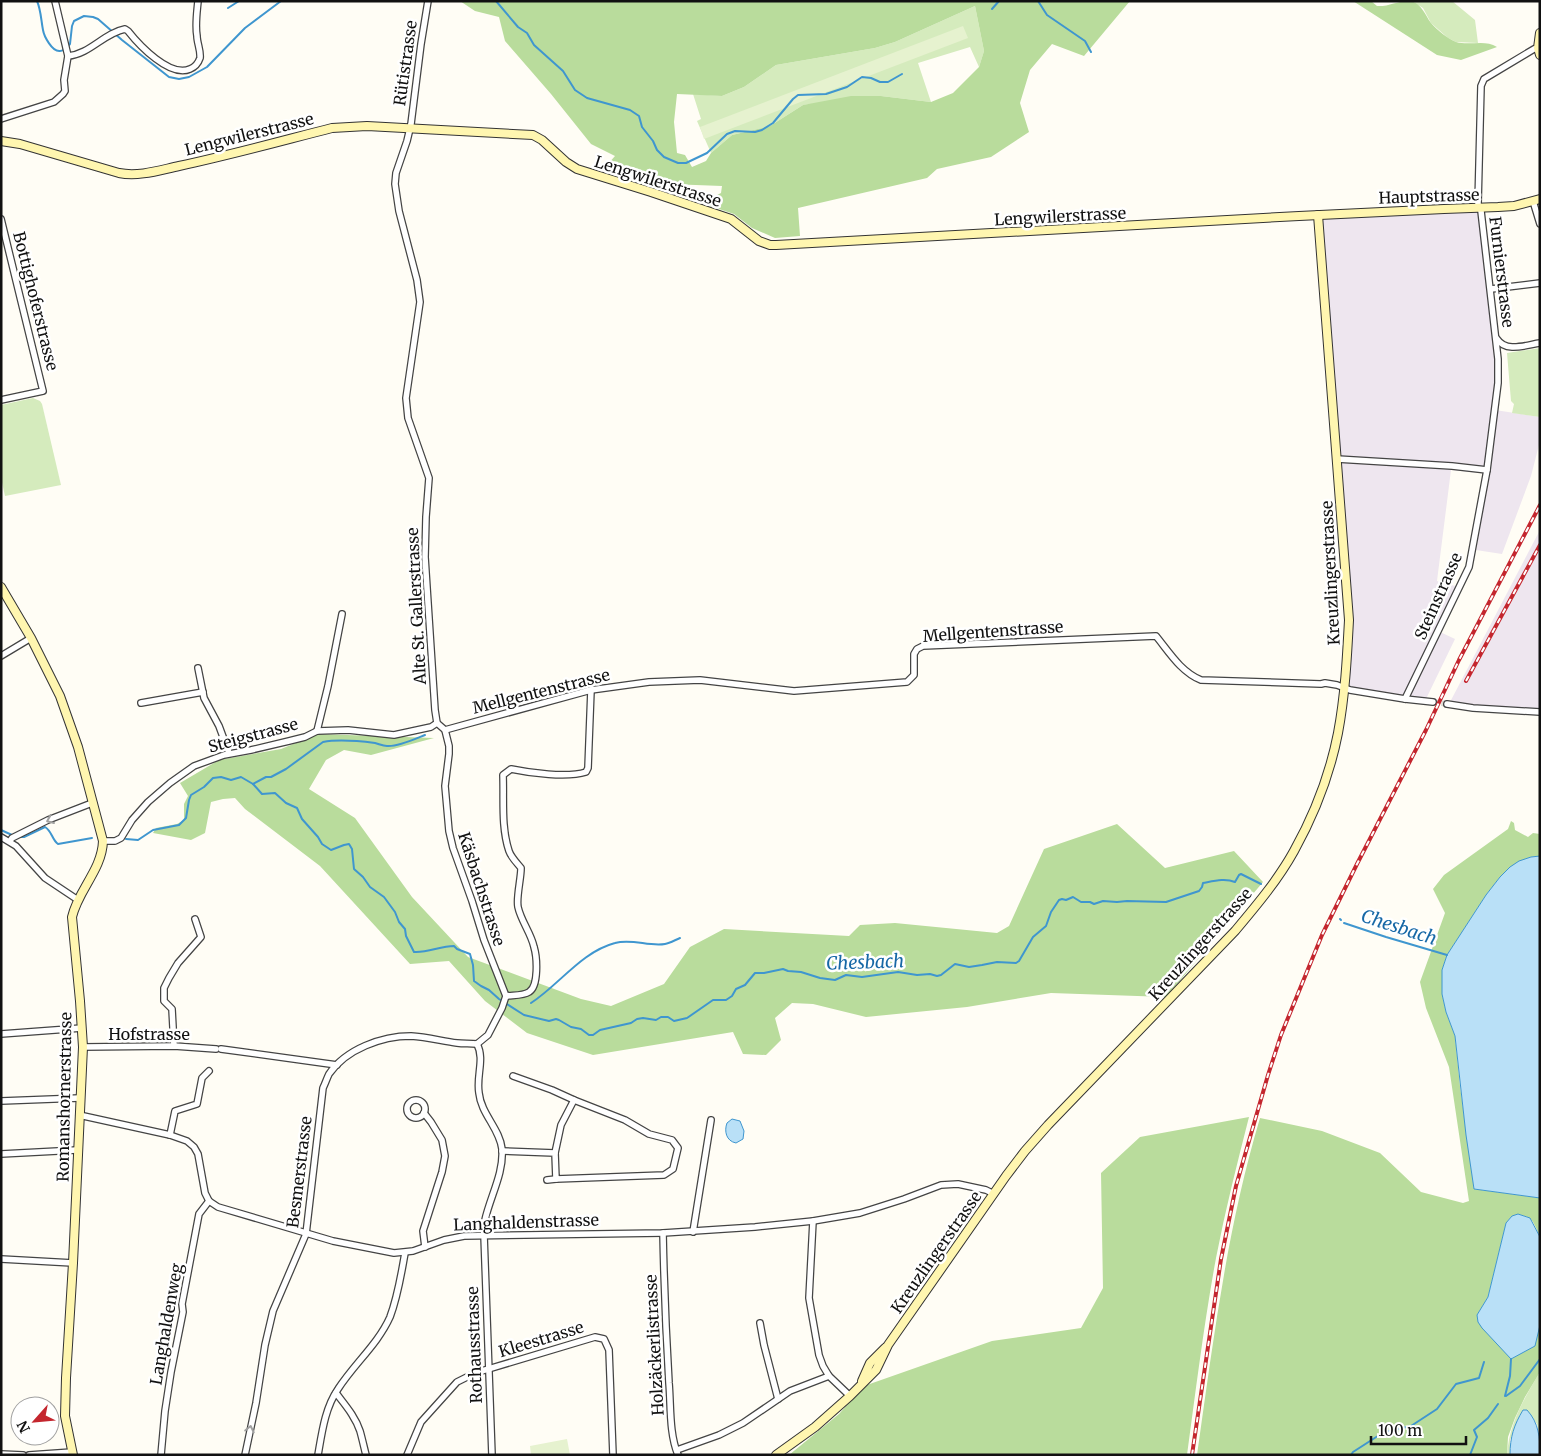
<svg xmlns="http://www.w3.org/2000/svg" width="1541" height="1456" viewBox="0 0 1541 1456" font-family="Merriweather,serif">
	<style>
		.industrial { fill: #eee6ef }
		.green { fill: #d5ebbd }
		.forest { fill: #b9dc9c; fill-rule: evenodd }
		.pitch { fill: #e6f2cf }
		.water { fill: #b9e0f7; stroke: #3f96cf }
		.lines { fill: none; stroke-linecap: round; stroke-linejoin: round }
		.stream { stroke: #3f96cf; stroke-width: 2 }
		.street-tunnel { stroke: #dbdad3; stroke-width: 5.5; stroke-dasharray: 5.5 3; stroke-linecap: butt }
		.street-casing { stroke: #444; stroke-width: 8 }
		.secondary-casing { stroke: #333; stroke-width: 10 }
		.street { stroke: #fff; stroke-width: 5.5 }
		.secondary { stroke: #fff6b0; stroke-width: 8 }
		.rail-casing { stroke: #c4262e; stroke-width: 4 }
		.rail { stroke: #fff; stroke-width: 2; stroke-dasharray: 5.5; stroke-linecap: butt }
		.oneway { stroke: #a0a0a0 }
		.labels { text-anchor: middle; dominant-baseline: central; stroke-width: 5; stroke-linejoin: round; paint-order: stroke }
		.street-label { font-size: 16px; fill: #111; stroke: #fff }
		.water-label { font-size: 18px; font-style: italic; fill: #1768a6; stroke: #fff }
	</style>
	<rect width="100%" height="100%" fill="#fffdf5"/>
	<g class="industrial">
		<polygon points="1480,207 1497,339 1495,410 1540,417 1540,441 1531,476 1502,554 1476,550 1489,474 1451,470 1437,581 1459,587 1438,631 1455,639 1425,701 1344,688 1349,620 1318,215"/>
		<polygon points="1540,530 1540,712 1449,704"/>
	</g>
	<g class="green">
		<polygon points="1412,1 1452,1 1475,20 1478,43 1456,42 1448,38 1431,23 1423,8"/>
		<polygon points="975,6 984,51 979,67 970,47 918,63 931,102 881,96 803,105 770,126 732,135 711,153 697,121 701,119 693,94 722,96 744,87 776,65 875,48 895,42"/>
		<polygon points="1540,348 1540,417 1512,413 1514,404 1511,401 1507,353"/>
		<polygon points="33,398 40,401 42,404 61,485 5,496 1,478 1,405"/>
		<path d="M1540,1372V1437L1537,1424L1527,1410H1523L1510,1440V1455H1507C1509,1423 1524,1399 1540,1372Z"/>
	</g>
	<g class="forest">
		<path d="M460,1H1130L1084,56L1052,44L1030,70L1020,103L1029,132L991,157L937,169L927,178L798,208L800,236L775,238L752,228L734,214L671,193L673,189C679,190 683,193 688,195C701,199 710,199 721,193L722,186L669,184L653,187L617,177L610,173L608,164L615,156L591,144L551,94L505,41L499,17L475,11ZM975,6L984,51L979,67L953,93L931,102L881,96H851L803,105L770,126L732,135L711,153L706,161L692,167L685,155L677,153L674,122L677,94L722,96L744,87L776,65L875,48L895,42Z"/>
		<path d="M1353,1H1371L1377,6C1388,7 1399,0 1411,1C1422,4 1425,15 1431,23C1437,30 1448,39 1456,42C1470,46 1485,39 1497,47L1461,60L1437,55Z"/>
		<polygon points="318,734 434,738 371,755 344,750 326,760 309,789 355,818 412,897 468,957 581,999 611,1006 664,984 690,947 724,929 849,936 860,925 895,923 997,933 1009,926 1044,849 1117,824 1165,868 1234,851 1263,882 1166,997 1051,993 967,1007 866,1017 813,1004 792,1003 775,1018 781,1040 766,1055 743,1054 733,1032 593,1055 527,1033 485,1001 449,961 410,964 320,866 245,809 235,798 223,799 211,802 205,833 191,840 153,833 156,828 177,824 184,820 184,804 188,796 180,783 219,760 281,749"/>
		<path d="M1511,821L1514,823L1515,830L1528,837L1533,833L1540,834V856L1531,857L1510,867L1500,877L1486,895L1447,955L1442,970V994L1446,1012L1455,1036L1460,1086L1474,1189L1540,1198V1237C1532,1219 1532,1214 1512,1216L1506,1223L1488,1297L1477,1315L1539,1327L1540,1325V1372L1525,1397L1515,1418L1508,1437L1507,1455H1197C1213,1342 1227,1228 1260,1118L1322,1131L1380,1153L1421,1192L1463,1203L1469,1201L1449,1067L1426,1008L1420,982L1445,913L1433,889L1444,875L1508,829Z"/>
		<path d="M1249,1117C1237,1164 1225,1211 1216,1258C1204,1323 1196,1389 1187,1455H789L839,1414L864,1386L992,1341L1081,1328L1103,1288L1101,1173L1140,1137Z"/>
	</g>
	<g class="pitch">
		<polygon points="963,26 968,38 704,139 700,127"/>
		<polygon points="567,1439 570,1455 531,1455 530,1446"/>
	</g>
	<g class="water">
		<polygon points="1540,856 1540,1198 1474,1189 1466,1135 1455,1036 1446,1012 1442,994 1442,970 1447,955 1486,895 1500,877 1510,867 1519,861 1531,857"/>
		<path d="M732,1119L740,1121L744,1131L743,1139L736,1143C726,1141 724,1131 727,1123Z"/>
		<polygon points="1518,1214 1530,1218 1540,1237 1540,1325 1535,1346 1511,1359 1482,1328 1478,1322 1477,1315 1488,1297 1506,1223 1512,1216"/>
		<path d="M1523,1410H1527C1539,1423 1540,1438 1540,1455H1510C1510,1437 1514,1425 1523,1410Z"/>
	</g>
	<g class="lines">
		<g class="stream">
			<path d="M37,1C41,10 41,20 43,30C44,36 52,52 60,51C64,51 68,46 70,44L72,26L74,21L84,16L93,17L98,19L122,40L169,77L179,79L189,77L207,67L245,28L281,1"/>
			<polyline points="496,1 518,27 527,33 534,45 563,71 575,90 587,98 630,110 639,116 642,127 653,141 657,150 664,157 678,163 686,163 707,153 727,134 735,131 755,132 762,130 773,123 793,99 798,95 826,94 847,87 862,77 871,78 880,82 888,82 902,74"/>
			<polyline points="1038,1 1047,15 1085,41 1091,52"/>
			<polyline points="228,8 239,1"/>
			<polyline points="992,9 999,1"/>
			<path d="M253,784L266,777H271L286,769L323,742C339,739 359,741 375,743C379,744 383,746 387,746C398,747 415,739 425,735"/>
			<polyline points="1,830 12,835"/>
			<path d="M17,837H24L45,827C52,831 52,840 58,844L92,838"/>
			<path d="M126,839L138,840L153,830L179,825L186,818L189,800L191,795L204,787L213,778L221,777L231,780L241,777L253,784L262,794L275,793L286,803L297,808L302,819L318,837L322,844L331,850L344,845L349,844L352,849L354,869L363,877L370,887L384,897L395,912L399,922L405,929L406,936L414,952C428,953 440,946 454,946L457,949L470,954L473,965L474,981L481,986L489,990L499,999L524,1015L549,1021L556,1019L559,1020L571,1027L581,1029L589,1035H593L600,1030L631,1023L637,1019L643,1018L656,1020L661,1017H668L674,1021L687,1018L713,1000H726L732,996L736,989L745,985L755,973H764L783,969L788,971L801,972L820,978L835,980L846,975L862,977L898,972L917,975L930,974L937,976L941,975L955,964L969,967L982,965L997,962L1016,963L1019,961L1033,937L1046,926L1051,912L1059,900L1062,899L1066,900L1073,897L1081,902H1090L1094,904L1103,901L1117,902L1127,901L1166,902L1199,891L1202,887L1203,883C1214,881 1225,878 1235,882L1239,875L1241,874L1261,884"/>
			<polyline points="1340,919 1341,920"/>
			<polyline points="1344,923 1386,937 1447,955"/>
			<path d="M531,1003C559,985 581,952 615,943C632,938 649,947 665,944C670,943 675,940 680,938"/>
			<polyline points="1505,1396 1510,1376 1511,1359"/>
			<polyline points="1506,1396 1520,1386 1540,1359"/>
			<polyline points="1351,1455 1353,1452 1384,1432 1411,1426 1437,1409 1456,1384 1479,1378 1484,1362"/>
			<polyline points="1470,1455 1477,1437 1474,1430 1488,1418 1498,1404"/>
		</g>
		<polyline class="street-tunnel" points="1433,702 1447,704"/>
		<defs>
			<g id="street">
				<polyline points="428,1 421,44 411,124 407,141 396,173 395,184 399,211 417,280 420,302 406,398 408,418 429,478 426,517 425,557 435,710 437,723 445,730 449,746 449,754 445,786 449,831 453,848 472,901 484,940 506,996 502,1008 488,1035 477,1044"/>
				<path d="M68,56C90,54 104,33 125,29L128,31C139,45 170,78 190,69C195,67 198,64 200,58C201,51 197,43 197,36C195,25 197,12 198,1"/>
				<polyline points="1,119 54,102 63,94 65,91 64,80 68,56 55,1"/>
				<polyline points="1533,201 1540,224"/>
				<polyline points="1,219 43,391 1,400"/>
				<polyline points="1491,289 1540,283"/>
				<path d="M1497,339C1506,353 1526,345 1540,343"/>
				<polyline points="1337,459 1452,466 1487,470"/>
				<polyline points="1,656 31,638"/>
				<polyline points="198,668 204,698 219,726 229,753"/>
				<polyline points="1405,699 1469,567 1487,470 1498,383 1498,359 1481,211 1478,204 1481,86 1484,79 1534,49 1538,48"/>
				<polyline points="141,703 203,692"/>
				<polyline points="1447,704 1473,708 1540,712"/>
				<path d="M445,730L591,690L649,682L700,680L794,691L907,682L914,675V654L917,649L923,646L1156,636C1169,652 1181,672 1201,680L1321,684L1325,683L1337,685L1350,690L1405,699L1433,702"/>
				<polyline points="317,731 328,686 342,614"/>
				<polyline points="1,837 16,846 45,878 78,900"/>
				<polyline points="10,841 12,838 48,820 92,803"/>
				<polyline points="103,841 115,841 121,838 132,820 148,802 170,783 194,766 224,755 251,750 289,741 305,737 317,731 348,730 394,735 431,727 437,723"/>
				<path d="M506,996C513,995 523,996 529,992C539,986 537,957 534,947C531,933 521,921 518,907C516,898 521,879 521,868C517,863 511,857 509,851C501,827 504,800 503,775L511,769C530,773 567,778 586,772L588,768L591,690"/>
				<polyline points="1,1034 82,1028"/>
				<path d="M477,1044C485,1059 476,1076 479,1093C481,1114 500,1129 502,1149C504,1173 490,1197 485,1220C484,1224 484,1230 484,1235L492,1455"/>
				<polyline points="174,1046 172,1009 164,1001 164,988 169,978 178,963 201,937 195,919"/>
				<polyline points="83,1047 174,1046 216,1049"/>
				<polyline points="221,1049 337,1065"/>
				<circle cx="416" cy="1109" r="9"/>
				<polyline points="1,1101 80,1098"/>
				<polyline points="424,1113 431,1122 442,1140 445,1156 442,1172 423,1231 425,1247"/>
				<polyline points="79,1115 170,1135 187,1141 194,1147 198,1154 205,1193 209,1201 218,1207 333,1241 394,1253 413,1251 444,1240 464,1236 663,1233 755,1227 813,1221 860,1213 904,1199 941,1185 958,1184 986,1190 994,1194"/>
				<polyline points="170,1135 175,1111 197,1104 202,1078 209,1071"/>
				<polyline points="502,1151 555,1153 556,1179 664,1175 673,1169 678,1148 672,1140 649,1134 625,1120 574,1100 552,1090 513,1076"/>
				<polyline points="555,1153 561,1125 574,1100"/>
				<polyline points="1,1154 77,1150"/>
				<polyline points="547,1180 556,1179"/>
				<polyline points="813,1221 809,1298 819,1355 823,1366 829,1376 850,1396"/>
				<polyline points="693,1232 711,1120"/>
				<path d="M663,1233C664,1283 666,1333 669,1383C671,1406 669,1433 678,1455"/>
				<polyline points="1,1259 73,1263"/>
				<polyline points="760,1323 764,1345 778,1399"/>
				<path d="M336,1393C345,1405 355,1416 360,1431C362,1438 364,1447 366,1455"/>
				<polyline points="677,1450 719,1435 743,1423 790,1391 829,1376"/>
				<polyline points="1,1454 23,1455"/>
				<polyline points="29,1455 72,1452"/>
				<polyline points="161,1455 165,1411 171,1372 183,1312 182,1304 199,1214 209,1201"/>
				<path d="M245,1455L256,1403L265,1345L273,1311L306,1234L323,1088C325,1084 327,1078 329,1074C346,1049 382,1036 411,1036C427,1037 442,1041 457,1043C464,1044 470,1043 477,1044"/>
				<path d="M318,1455C322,1432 325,1408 338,1389C354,1364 378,1344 390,1317C398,1296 401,1275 405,1253"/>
				<polyline points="407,1455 421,1422 457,1382 475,1373 595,1337 604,1339 609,1350 613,1455"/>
			</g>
			<g id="secondary">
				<polyline points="1540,33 1538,48 1540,55"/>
				<path d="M1,141L20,144L119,173C139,177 160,170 179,166C231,155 281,141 332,128L367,126L533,135L542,140L566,162L577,169L651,192L731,219L759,241L770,245H776L1299,216L1444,209L1498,207L1514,206L1540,199"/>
				<path d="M1,587L31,638L60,696L78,747L103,841C102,870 78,890 72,917L80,1001L83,1047L73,1263L66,1378L65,1416L73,1455"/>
				<polyline points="862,1381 870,1363 885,1348"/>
				<path d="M776,1455L815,1427L850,1396L876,1370L888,1345L1006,1176L1025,1151L1048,1125L1235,931C1256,906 1278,880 1294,851C1314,815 1330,774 1338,733C1345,696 1347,658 1349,620L1318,215"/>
			</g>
		</defs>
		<use href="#street" class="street-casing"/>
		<use href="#secondary" class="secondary-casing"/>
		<use href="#street" class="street"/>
		<use href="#secondary" class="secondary"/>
		<defs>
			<g id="rail">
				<polyline points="1466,681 1540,545"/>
				<polyline points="1192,1455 1221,1259 1236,1186 1268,1075 1281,1035 1322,935 1357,864 1426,730 1459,660 1540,505"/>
			</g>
		</defs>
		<use href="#rail" class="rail-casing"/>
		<use href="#rail" class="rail"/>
	</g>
	<defs><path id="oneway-chevron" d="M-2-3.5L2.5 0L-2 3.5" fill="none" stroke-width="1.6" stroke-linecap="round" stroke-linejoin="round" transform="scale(1.25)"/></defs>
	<g class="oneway">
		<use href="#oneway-chevron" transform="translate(50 820) rotate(157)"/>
		<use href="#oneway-chevron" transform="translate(250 1429) rotate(-78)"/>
	</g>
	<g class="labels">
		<g class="street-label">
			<text transform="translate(405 63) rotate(-82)">Rütistrasse</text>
			<text transform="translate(249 134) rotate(-14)">Lengwilerstrasse</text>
			<text transform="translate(658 181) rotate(18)">Lengwilerstrasse</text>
			<text transform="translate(1429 196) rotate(-2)">Hauptstrasse</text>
			<text transform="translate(1060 216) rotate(-3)">Lengwilerstrasse</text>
			<text transform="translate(1502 272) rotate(83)">Furnierstrasse</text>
			<text transform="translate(36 301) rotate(76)">Bottighoferstrasse</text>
			<text transform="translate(1330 573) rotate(-93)">Kreuzlingerstrasse</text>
			<text transform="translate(1438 596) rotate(-66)">Steinstrasse</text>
			<text transform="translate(416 606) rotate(-93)">Alte St. Gallerstrasse</text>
			<text transform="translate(993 631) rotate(-4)">Mellgentenstrasse</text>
			<text transform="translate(541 691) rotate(-14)">Mellgentenstrasse</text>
			<text transform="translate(253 735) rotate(-15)">Steigstrasse</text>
			<text transform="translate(482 889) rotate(72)">Käsbachstrasse</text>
			<text transform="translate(1200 944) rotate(-48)">Kreuzlingerstrasse</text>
			<text x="149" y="1034">Hofstrasse</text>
			<text transform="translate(64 1097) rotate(-89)">Romanshornerstrasse</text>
			<text transform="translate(299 1172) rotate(-83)">Besmerstrasse</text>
			<text transform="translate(526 1222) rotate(-2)">Langhaldenstrasse</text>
			<text transform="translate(936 1252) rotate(-55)">Kreuzlingerstrasse</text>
			<text transform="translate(166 1324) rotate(-80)">Langhaldenweg</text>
			<text transform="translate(541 1339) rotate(-17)">Kleestrasse</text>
			<text transform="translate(474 1345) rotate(-92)">Rothausstrasse</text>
			<text transform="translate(654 1345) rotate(-93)">Holzäckerlistrasse</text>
		</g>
		<g class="water-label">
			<text transform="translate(1399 927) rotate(18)">Chesbach</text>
			<text transform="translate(865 962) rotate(-2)">Chesbach</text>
		</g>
	</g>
	<rect width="1541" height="1456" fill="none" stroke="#111111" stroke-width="5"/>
	<g transform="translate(35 1421) rotate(243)"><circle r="24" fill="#ffffff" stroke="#a0a0a0"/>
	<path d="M0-4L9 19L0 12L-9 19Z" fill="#c4262e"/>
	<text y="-8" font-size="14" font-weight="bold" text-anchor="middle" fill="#111111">N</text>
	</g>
	<path d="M1371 1436v8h95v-8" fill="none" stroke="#111111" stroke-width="2.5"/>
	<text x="1378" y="1436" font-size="15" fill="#111111" stroke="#ffffff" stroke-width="4" paint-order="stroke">100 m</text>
</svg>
